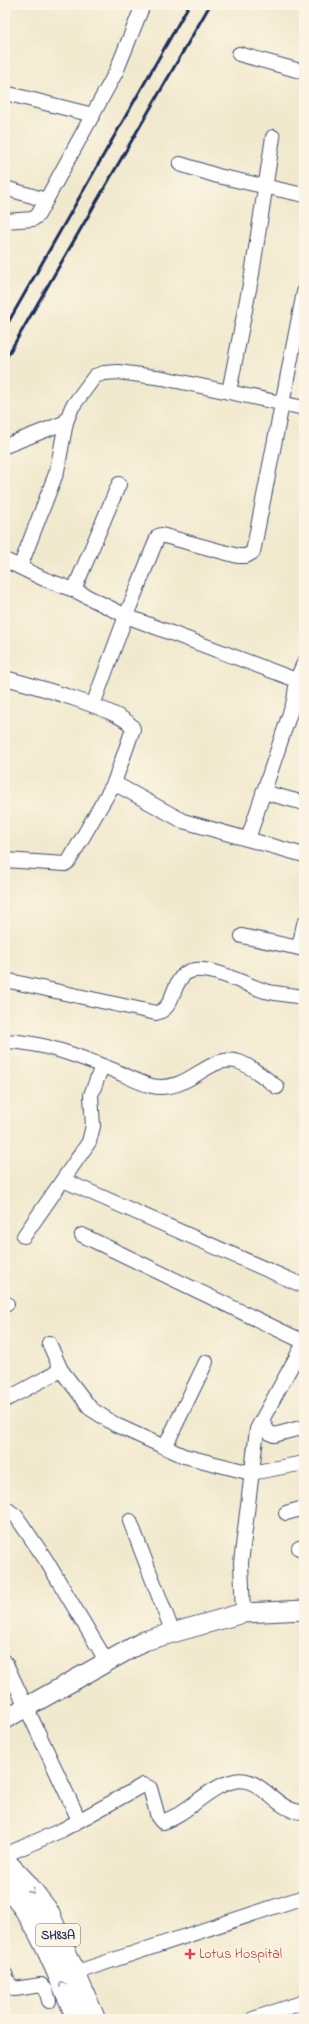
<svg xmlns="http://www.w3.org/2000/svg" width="309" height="2024" viewBox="0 0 309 2024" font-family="'Indie Flower',sans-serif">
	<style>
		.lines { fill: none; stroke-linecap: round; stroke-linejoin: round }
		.street-casing { stroke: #3b4b6f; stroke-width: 16 }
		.secondary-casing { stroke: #3b4b6f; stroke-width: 21 }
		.primary-casing { stroke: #3b4b6f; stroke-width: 24 }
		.street { stroke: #fff; stroke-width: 14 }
		.secondary { stroke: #fff; stroke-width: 19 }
		.primary { stroke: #fff; stroke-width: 22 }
		.rail { stroke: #1b2f5e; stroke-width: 3 }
		.oneway { stroke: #8d97ae }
		.health-dot { fill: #e0444e; stroke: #fcf5e5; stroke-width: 1.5 }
		.labels { text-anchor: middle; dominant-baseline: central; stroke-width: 3; stroke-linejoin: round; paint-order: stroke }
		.shield { fill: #fcf5e5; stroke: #5e6a86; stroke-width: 1 }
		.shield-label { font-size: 13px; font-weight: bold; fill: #1b2f5e }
		.health-label { font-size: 14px; fill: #be3a42; stroke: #fcf5e5; text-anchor: start }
	</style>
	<rect width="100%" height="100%" fill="#fcf5e5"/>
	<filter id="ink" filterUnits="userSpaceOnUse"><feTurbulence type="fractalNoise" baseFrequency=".025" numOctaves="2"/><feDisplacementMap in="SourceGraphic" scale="8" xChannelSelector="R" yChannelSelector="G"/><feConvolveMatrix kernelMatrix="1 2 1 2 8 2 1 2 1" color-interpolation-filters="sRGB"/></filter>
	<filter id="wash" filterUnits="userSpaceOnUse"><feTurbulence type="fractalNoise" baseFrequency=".012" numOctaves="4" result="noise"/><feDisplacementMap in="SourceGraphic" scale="16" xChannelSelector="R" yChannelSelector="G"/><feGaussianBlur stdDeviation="0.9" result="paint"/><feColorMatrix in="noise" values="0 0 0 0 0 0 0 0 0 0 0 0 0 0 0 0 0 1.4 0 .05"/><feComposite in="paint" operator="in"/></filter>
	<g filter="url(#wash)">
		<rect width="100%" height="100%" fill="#f1e9cd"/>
	</g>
	<g filter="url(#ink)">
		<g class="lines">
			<defs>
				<g id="street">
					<polyline points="239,54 304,72"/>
					<polyline points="5,93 93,115"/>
					<polyline points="180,164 218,176 304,195"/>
					<polyline points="5,188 46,200"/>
					<polyline points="5,221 33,219 38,215 116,72 143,5"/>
					<polyline points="229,392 252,274 273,137"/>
					<polyline points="5,446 66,422"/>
					<polyline points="5,560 44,579 74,590 126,616 304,683"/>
					<polyline points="20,567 57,471 66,422 72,407 95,376 104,373 118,372 163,378 304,408"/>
					<polyline points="74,590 119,484"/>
					<path d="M5,678C24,683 131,712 133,729L114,783L69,861L65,864L5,860"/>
					<polyline points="93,705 126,616 158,536 161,535 238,556 246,556 253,552 304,292"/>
					<polyline points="114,783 183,821 304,855"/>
					<polyline points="263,792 304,803"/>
					<polyline points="248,839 294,701 297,679 304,663"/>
					<polyline points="242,936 304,949"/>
					<polyline points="299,948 304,924"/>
					<path d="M5,980L156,1013C175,1009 171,983 186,973C204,961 245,985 265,991C277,994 291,995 304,997"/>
					<path d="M5,1041C43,1042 78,1056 113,1070C125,1075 139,1083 152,1086C189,1094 209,1052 239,1062C253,1067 266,1079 277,1087"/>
					<polyline points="63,1180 304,1286"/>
					<polyline points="82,1235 304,1342"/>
					<polyline points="24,1236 89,1142 93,1126 91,1095 102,1066"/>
					<polyline points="5,1305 7,1304"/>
					<polyline points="49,1343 61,1370 91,1409 116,1425 184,1456 251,1473 304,1463"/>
					<polyline points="5,1400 61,1370"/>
					<polyline points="262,1420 268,1432 274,1435 304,1427"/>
					<polyline points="165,1447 206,1362"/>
					<polyline points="5,1508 16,1516 46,1560 107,1662"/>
					<polyline points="286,1513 304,1508"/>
					<polyline points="130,1521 173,1633"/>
					<polyline points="299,1548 304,1547"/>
					<polyline points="243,1613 241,1563 257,1429 304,1343"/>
					<polyline points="5,1662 79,1820"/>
					<path d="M5,1855L62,1830L143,1785L150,1788L158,1817L162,1822C188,1814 207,1787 234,1781C261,1774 276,1813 304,1812"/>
					<polyline points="74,1973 304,1897"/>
					<polyline points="5,1974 9,1984 15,1989 41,1985 46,1990 49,2001"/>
					<polyline points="253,2019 304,2002"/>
				</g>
				<polyline id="secondary" points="5,1719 144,1641 243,1613 304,1610"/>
				<g id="primary">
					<polyline points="5,1862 26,1884 47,1911 94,2019"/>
					<path d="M5,1887C35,1907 62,1984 78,2018"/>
				</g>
			</defs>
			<use href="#street" class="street-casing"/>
			<use href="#secondary" class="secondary-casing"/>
			<use href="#primary" class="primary-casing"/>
			<use href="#street" class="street"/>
			<use href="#secondary" class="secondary"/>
			<use href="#primary" class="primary"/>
			<g class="rail">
				<polyline points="5,328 189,5"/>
				<polyline points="5,360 210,5"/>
			</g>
		</g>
		<defs><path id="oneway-chevron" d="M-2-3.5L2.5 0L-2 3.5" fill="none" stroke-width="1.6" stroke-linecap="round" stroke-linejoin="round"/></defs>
		<g class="oneway">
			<use href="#oneway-chevron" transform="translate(32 1891) rotate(53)"/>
			<use href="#oneway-chevron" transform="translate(62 1984) rotate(-114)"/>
		</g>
	</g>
	<path class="health-dot" d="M188 1948h4v4h4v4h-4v4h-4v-4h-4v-4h4z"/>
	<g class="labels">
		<rect class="shield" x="36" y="1924" width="44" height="22" rx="3"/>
		<g class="shield-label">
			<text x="58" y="1935">SH83A</text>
		</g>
		<g class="health-label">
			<text x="199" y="1954">Lotus Hospital</text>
		</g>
	</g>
	<rect width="309" height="2024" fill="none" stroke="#fcf5e5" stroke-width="20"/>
</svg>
